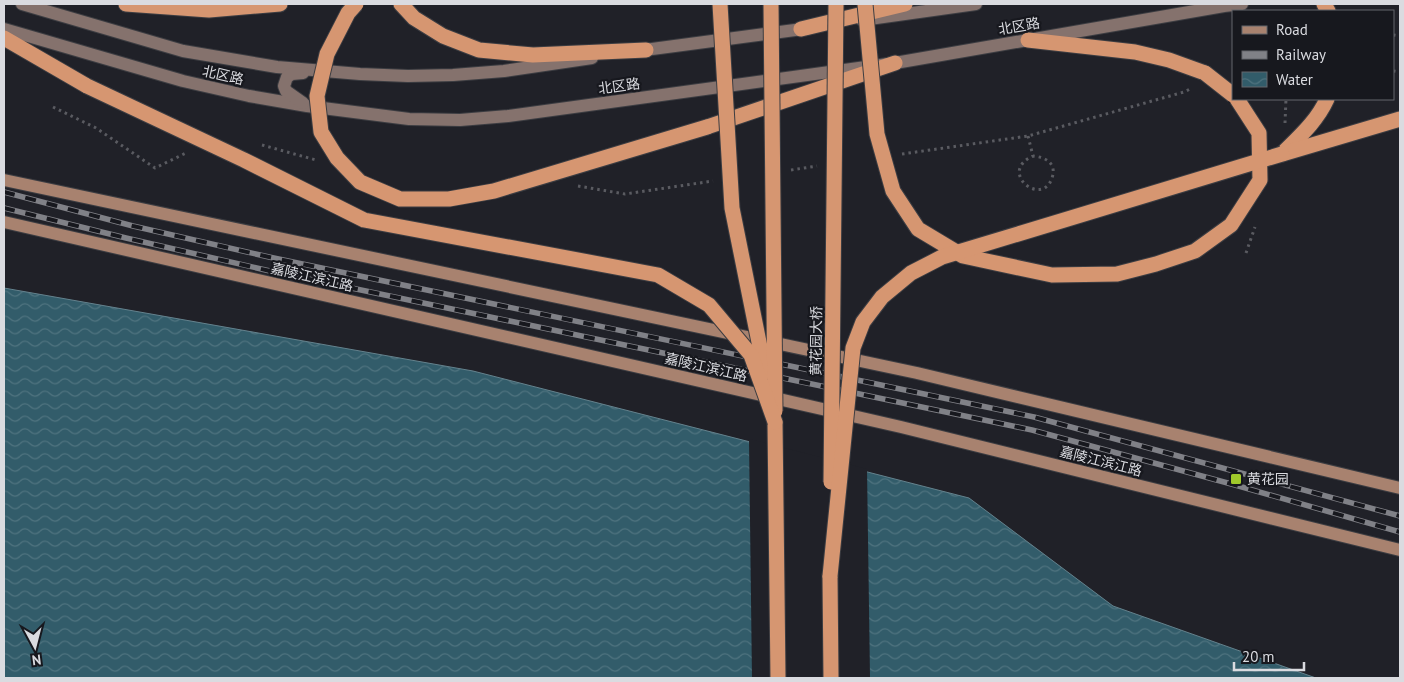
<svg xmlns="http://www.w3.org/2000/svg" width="1404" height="682" viewBox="0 0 1404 682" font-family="'PT Sans','Noto Sans SC',sans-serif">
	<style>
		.water { fill: url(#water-waves); stroke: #64828d }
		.pier { fill: #202128 }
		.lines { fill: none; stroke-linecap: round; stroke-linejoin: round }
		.secondary-casing { stroke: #3c3d42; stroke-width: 14 }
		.primary-casing { stroke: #3c3d42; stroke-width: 14 }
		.highway-casing { stroke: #3c3d42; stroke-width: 17 }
		.path { stroke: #5a5b61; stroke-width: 3; stroke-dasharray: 2.5 4; stroke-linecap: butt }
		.secondary { stroke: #85726d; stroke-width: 12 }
		.primary { stroke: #a8826f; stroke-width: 12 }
		.highway { stroke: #d69671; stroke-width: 15 }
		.rail-casing { stroke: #808187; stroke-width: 5.5 }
		.rail { stroke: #17181e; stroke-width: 4; stroke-dasharray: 11; stroke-linecap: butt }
		.highway-bridge-casing { stroke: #3c3d42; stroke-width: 17; stroke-linecap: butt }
		.highway-bridge { stroke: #d69671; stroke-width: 15 }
		.poi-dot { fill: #a0c92b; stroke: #17181e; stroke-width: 2 }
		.labels { text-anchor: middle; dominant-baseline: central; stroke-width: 4.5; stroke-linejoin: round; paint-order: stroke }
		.street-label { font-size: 14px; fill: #dadbe0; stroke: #17181e }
		.poi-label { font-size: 14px; fill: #dadbe0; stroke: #17181e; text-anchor: start }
	</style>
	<defs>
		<pattern id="water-waves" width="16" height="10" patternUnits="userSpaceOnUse" patternTransform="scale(1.25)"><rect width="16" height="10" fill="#325c6a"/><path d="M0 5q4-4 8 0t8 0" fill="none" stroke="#4f737f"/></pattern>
	</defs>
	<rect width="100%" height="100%" fill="#202128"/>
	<polygon class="water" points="4,288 473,371 969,498 1113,606 1316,678 4,678"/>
	<polygon class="pier" points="749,439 867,469 870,678 752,678"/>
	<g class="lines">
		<defs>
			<g id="secondary">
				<polyline points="22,4 183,51 277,67 360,74 408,76 453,75 504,71 592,58"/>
				<polyline points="862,20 976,4"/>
				<polyline points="4,29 183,81 249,96 307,106 409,119 460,120 508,116 895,63 1224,6 1242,4"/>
				<polyline points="637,51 810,28"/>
				<polyline points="303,103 286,91 284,86 287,77 292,74 303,73"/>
			</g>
			<g id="primary">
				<polyline points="4,180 917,373 1400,488"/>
				<polyline points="4,222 901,427 1400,550"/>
			</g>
			<g id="highway">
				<polyline points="126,4 209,10 280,4"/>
				<polyline points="401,4 414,18 443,36 479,50 533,55 646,50"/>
				<polyline points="1324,4 1328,11"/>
				<polyline points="801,29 905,4"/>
				<polyline points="4,38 87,86"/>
				<polyline points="1028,40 1135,52 1169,60 1205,73"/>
				<polyline points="707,127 895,63"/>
				<path d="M1283,153C1300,136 1317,121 1327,99"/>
				<polyline points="1282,154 1400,119"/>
				<polyline points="775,422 778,678"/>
				<polyline points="830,576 831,678"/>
			</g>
		</defs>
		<use href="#secondary" class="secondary-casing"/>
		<use href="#primary" class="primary-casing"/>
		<use href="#highway" class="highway-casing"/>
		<g class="path">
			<polyline points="1393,35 1400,36"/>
			<polyline points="1393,71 1400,72"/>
			<polyline points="53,107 96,128 155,168 186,153"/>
			<polyline points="1285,123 1286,99"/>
			<path d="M1028,136L1033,156C997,172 1042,208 1052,178C1057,164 1046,157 1033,156"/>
			<polyline points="262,145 316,160"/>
			<polyline points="902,154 1028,136 1184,92 1190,89"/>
			<polyline points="791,170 817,166"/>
			<polyline points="578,186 625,194 713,181"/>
			<polyline points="1246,253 1255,227"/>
		</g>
		<use href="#secondary" class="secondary"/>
		<use href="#primary" class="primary"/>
		<use href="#highway" class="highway"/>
		<defs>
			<g id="rail">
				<polyline points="4,192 133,226 269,257 1034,417 1400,516"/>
				<polyline points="4,208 126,238 270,271 1032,430 1235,485 1400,532"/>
			</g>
		</defs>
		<use href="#rail" class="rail-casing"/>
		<use href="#rail" class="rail"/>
		<defs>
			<g id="highway-bridge">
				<polyline points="356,4 348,13 327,54 317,96 321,132 337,158 360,182 400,199 449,199 494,191 707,127"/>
				<polyline points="720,4 732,208 765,372"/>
				<polyline points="771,4 775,411"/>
				<polyline points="865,4 877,134 893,191 918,229 963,256 1052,275 1117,274 1156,264 1195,251 1231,225 1260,180 1259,133 1237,99"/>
				<polyline points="1205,73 1233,95"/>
				<polyline points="87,86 244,160 364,220 658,275 709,305 751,355 775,422"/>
				<polyline points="831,482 836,4"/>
				<polyline points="830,576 853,348 863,322 882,297 911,273 942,257 1282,154"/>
			</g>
		</defs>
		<use href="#highway-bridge" class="highway-bridge-casing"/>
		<use href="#highway-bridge" class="highway-bridge"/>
	</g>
	<rect class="poi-dot" x="1230" y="473" width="12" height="12" rx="2.5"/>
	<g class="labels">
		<g class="street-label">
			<text transform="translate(1019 26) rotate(-10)">北区路</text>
			<text transform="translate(223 75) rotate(13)">北区路</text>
			<text transform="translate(619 86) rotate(-8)">北区路</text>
			<text transform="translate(312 277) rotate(13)">嘉陵江滨江路</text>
			<text transform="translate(816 341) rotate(-89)">黄花园大桥</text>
			<text transform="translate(706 367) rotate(13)">嘉陵江滨江路</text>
			<text transform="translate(1101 461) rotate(14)">嘉陵江滨江路</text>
		</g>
		<g class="poi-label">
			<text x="1247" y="479">黄花园</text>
		</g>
	</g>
	<rect width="1404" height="682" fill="none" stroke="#dadbe0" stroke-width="10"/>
	<rect x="1232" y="10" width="162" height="90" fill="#17181e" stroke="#65666c"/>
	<rect x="1242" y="26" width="25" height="8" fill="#a8826f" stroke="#65666c"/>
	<text x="1276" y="35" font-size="15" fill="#dadbe0">Road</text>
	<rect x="1242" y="51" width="25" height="8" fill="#808187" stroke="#65666c"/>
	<text x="1276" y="60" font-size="15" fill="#dadbe0">Railway</text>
	<rect x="1242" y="72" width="25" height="15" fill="url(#water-waves)" stroke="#65666c"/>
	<text x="1276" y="85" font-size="15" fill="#dadbe0">Water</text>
	<g transform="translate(35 647) rotate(173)" stroke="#17181e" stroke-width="4" paint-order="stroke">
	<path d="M0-4L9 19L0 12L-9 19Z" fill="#dadbe0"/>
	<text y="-8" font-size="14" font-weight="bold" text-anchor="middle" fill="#dadbe0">N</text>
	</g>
	<path d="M1234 662v8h70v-8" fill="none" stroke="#dadbe0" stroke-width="2.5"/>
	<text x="1242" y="662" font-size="15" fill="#dadbe0" stroke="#17181e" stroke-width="4" paint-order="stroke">20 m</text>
</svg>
